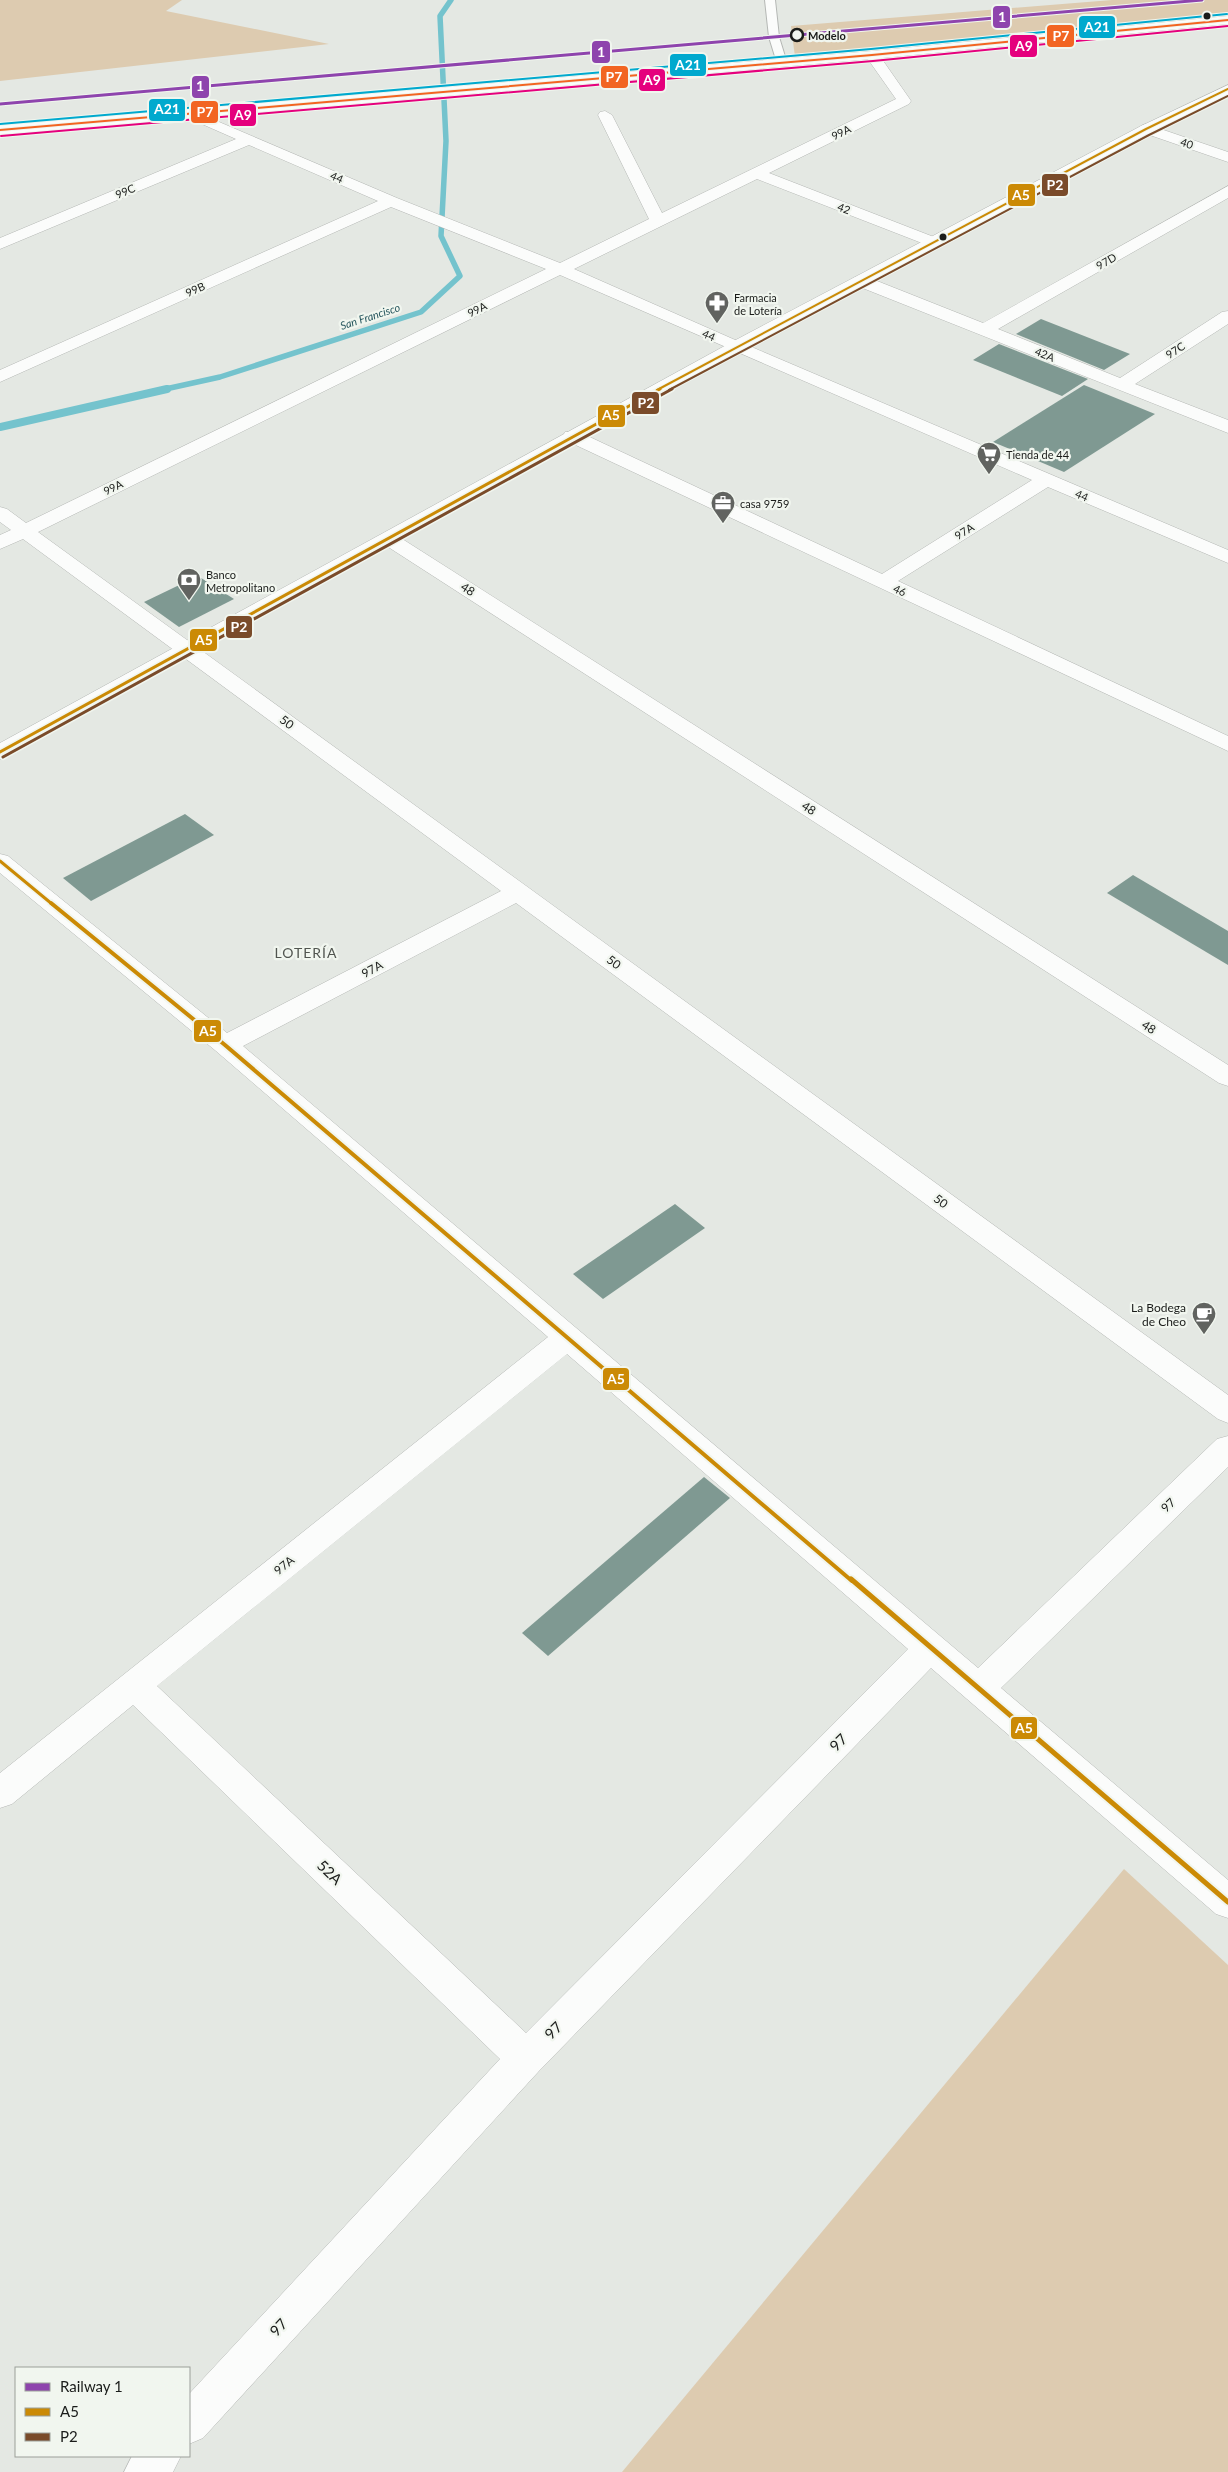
<svg xmlns="http://www.w3.org/2000/svg" width="1228" height="2472" viewBox="0 0 1228 2472" font-family="Lato,sans-serif">
	<style>
		.green { fill: #ddcbb0 }
		.lines { fill: none; stroke-linecap: round; stroke-linejoin: round }
		.stream-far1 { stroke: #74c3cd; stroke-width: 5.5 }
		.stream { stroke: #74c3cd; stroke-width: 8 }
		.building { fill: #7f9992 }
		.lane-casing { stroke: #b4b7b4; stroke-width: 2 }
		.street-casing { stroke: #b4b7b4; stroke-width: 1 }
		.secondary-casing { stroke: #b4b7b4; stroke-width: 1 }
		.primary-casing { stroke: #b4b7b4; stroke-width: 1 }
		.lane { fill: #fbfcfb; fill-rule: evenodd }
		.street { fill: #fbfcfb; fill-rule: evenodd }
		.secondary { fill: #fbfcfb; fill-rule: evenodd }
		.primary { fill: #fbfcfb; fill-rule: evenodd }
		.bus-1-far3-casing { stroke: #f1f6ef; stroke-width: 4 }
		.bus-1-far2-casing { stroke: #f1f6ef; stroke-width: 6 }
		.bus-1-far1-casing { stroke: #f1f6ef; stroke-width: 8 }
		.bus-1-casing { stroke: #f1f6ef; stroke-width: 9 }
		.bus-2-far1-casing { stroke: #f1f6ef; stroke-width: 4 }
		.bus-2-casing { stroke: #f1f6ef; stroke-width: 6 }
		.bus-3-casing { stroke: #f1f6ef; stroke-width: 4 }
		.bus-4-casing { stroke: #f1f6ef; stroke-width: 4 }
		.bus-5-casing { stroke: #f1f6ef; stroke-width: 4 }
		.bus-1-far3 { stroke: #cb8a05; stroke-width: 2 }
		.bus-1-far2 { stroke: #cb8a05; stroke-width: 3 }
		.bus-1-far1 { stroke: #cb8a05; stroke-width: 4 }
		.bus-1 { stroke: #cb8a05; stroke-width: 5 }
		.bus-2-far1 { stroke: #7a4b2a; stroke-width: 2 }
		.bus-2 { stroke: #7a4b2a; stroke-width: 3 }
		.bus-3 { stroke: #f26522; stroke-width: 2 }
		.bus-4 { stroke: #e5007d; stroke-width: 2 }
		.bus-5 { stroke: #00a9ce; stroke-width: 2 }
		.rail-1-casing { stroke: #f1f6ef; stroke-width: 5 }
		.rail-1 { stroke: #8e44ad; stroke-width: 3 }
		.bus-dot { fill: #1a1c1a; stroke: #f1f6ef; stroke-width: 2 }
		.stop-dot { fill: #f1f6ef; stroke: #1a1c1a; stroke-width: 2.5 }
		.labels { text-anchor: middle; dominant-baseline: central; stroke-width: 4.5; stroke-linejoin: round; paint-order: stroke }
		.far-stop-label { font-size: 11px; font-weight: bold; fill: #1a1c1a; stroke: #f1f6ef; text-anchor: start }
		.far-street-label { font-size: 11px; fill: #1a1c1a; stroke: #f1f6ef }
		.far-poi-label { font-size: 11px; fill: #1a1c1a; stroke: #f1f6ef; text-anchor: start }
		.far-water-label { font-size: 11px; font-style: italic; fill: #29585f; stroke: #f1f6ef }
		.street-label { font-size: 12px; fill: #1a1c1a; stroke: #f1f6ef }
		.poi-label { font-size: 12px; fill: #1a1c1a; stroke: #f1f6ef; text-anchor: end }
		.neighbourhood-label { font-size: 14px; letter-spacing: 1px; fill: #515550; stroke: #f1f6ef }
		.near-street-label { font-size: 15px; fill: #1a1c1a; stroke: #f1f6ef }
		.line-badge { stroke: #f1f6ef; stroke-width: 2 }
		.badge-label { font-size: 14px; text-anchor: middle; font-weight: bold; fill: #fff }
	</style>
	<rect width="100%" height="100%" fill="#e4e8e3"/>
	<g class="green">
		<polygon points="0,0 182,0 166,11 329,44 0,81"/>
		<polygon points="1112,0 1228,0 1228,17 795,57 791,26"/>
		<polygon points="1124,1869 1228,1965 1228,2472 622,2472"/>
	</g>
	<g class="lines">
		<polyline class="stream-far1" points="161,390 220,377 421,312 460,276 441,236 446,141 440,16 451,0"/>
		<polyline class="stream" points="0,427 167,389"/>
	</g>
	<g class="building">
		<polygon points="1041,319 1130,354 1104,370 1016,334"/>
		<polygon points="999,344 1088,379 1062,396 973,360"/>
		<polygon points="1084,385 1155,414 1064,472 993,442"/>
		<polygon points="198,576 234,599 179,627 144,602"/>
		<polygon points="185,814 214,835 91,901 63,878"/>
		<polygon points="1133,875 1228,931 1228,965 1107,893"/>
		<polygon points="675,1204 705,1228 603,1299 573,1274"/>
		<polygon points="704,1477 730,1498 548,1656 522,1633"/>
	</g>
	<g class="lines">
		<defs>
			<polygon id="lane" points="765,0 775,0 779,37 787,63 786,65 778,65 777,63 769,37"/>
			<g id="street">
				<path d="M872,51L877,52L909,98L911,101L909,104L769,173L939,239L941,242L939,245H927L757,179L574,269L742,343L1228,550V563L1048,487L898,581L1228,736V751L565,440L563,436L565,432H579L882,574L1032,480L560,275L38,532L1228,1395V1423L1218,1419L516,903L243,1046L978,1668L1217,1439L1228,1436V1467L1001,1688L1228,1880V1918L1216,1914L931,1668L539,2071L203,2438L189,2444V2394L500,2059L133,1705L12,1804L0,1808V1773L548,1337L216,1051L0,873V854L8,856L227,1033L501,891L23,539L0,549V535L11,530L0,522V507L7,509L26,523L546,269L391,207L0,382V370L378,201L249,145L0,249V238L236,139L186,117L184,114L191,110L397,198L560,263L649,219L598,115L600,112L605,111L612,115L662,213L896,99L865,55ZM567,1354L908,1649L526,2033L157,1686Z"/>
				<polygon points="1146,124 1228,152 1228,162 1141,132 1138,129 1141,126"/>
				<polygon points="1228,186 1228,198 998,329 1120,378 1222,312 1228,311 1228,324 1135,384 1228,420 1228,433 855,285 853,281 855,277 867,277 983,323"/>
				<polygon points="389,533 396,535 1228,1065 1228,1086 1219,1083 382,543 379,539 382,535"/>
				<polygon points="132,2456 181,2456 173,2472 124,2472"/>
			</g>
			<polygon id="secondary" points="1228,85 1228,95 1151,132 742,351 8,757 0,759 0,743 730,343 1141,126"/>
			<polygon id="primary" points="1228,16 1228,24 872,59 0,135 0,125 872,51"/>
		</defs>
		<use href="#lane" class="lane-casing"/>
		<use href="#street" class="street-casing"/>
		<use href="#secondary" class="secondary-casing"/>
		<use href="#primary" class="primary-casing"/>
		<use href="#lane" class="lane"/>
		<use href="#street" class="street"/>
		<use href="#secondary" class="secondary"/>
		<use href="#primary" class="primary"/>
		<defs>
			<polyline id="bus-1-far3" points="657,390 1146,129 1228,89"/>
			<g id="bus-1-far2">
				<polyline points="0,752 660,389"/>
				<polyline points="0,861 52,904"/>
			</g>
			<polyline id="bus-1-far1" points="51,903 225,1045 852,1581"/>
			<polyline id="bus-1" points="851,1579 1228,1902"/>
			<polyline id="bus-2-far1" points="669,390 1149,135 1228,96"/>
			<polyline id="bus-2" points="3,757 672,389"/>
			<polyline id="bus-3" points="0,130 872,55 1228,20"/>
			<polyline id="bus-4" points="1,136 873,61 1228,26"/>
			<polyline id="bus-5" points="0,124 871,49 1227,14"/>
		</defs>
		<use href="#bus-1-far3" class="bus-1-far3-casing"/>
		<use href="#bus-1-far2" class="bus-1-far2-casing"/>
		<use href="#bus-1-far1" class="bus-1-far1-casing"/>
		<use href="#bus-1" class="bus-1-casing"/>
		<use href="#bus-2-far1" class="bus-2-far1-casing"/>
		<use href="#bus-2" class="bus-2-casing"/>
		<use href="#bus-3" class="bus-3-casing"/>
		<use href="#bus-4" class="bus-4-casing"/>
		<use href="#bus-5" class="bus-5-casing"/>
		<use href="#bus-1-far3" class="bus-1-far3"/>
		<use href="#bus-1-far2" class="bus-1-far2"/>
		<use href="#bus-1-far1" class="bus-1-far1"/>
		<use href="#bus-1" class="bus-1"/>
		<use href="#bus-2-far1" class="bus-2-far1"/>
		<use href="#bus-2" class="bus-2"/>
		<use href="#bus-3" class="bus-3"/>
		<use href="#bus-4" class="bus-4"/>
		<use href="#bus-5" class="bus-5"/>
		<defs>
			<polyline id="rail-1" points="0,104 1202,0"/>
		</defs>
		<use href="#rail-1" class="rail-1-casing"/>
		<use href="#rail-1" class="rail-1"/>
	</g>
	<defs>
		<symbol id="pharmacy-pin" viewBox="-11 -11 22 30"><path d="M0 17L-7.5 6A9.5 9.5 0 1 1 7.5 6Z" fill="#616360" stroke="#f1f6ef"/><path d="M-2-6h4v4h4v4h-4v4h-4v-4h-4v-4h4Z" fill="#fff"/></symbol>
		<symbol id="supermarket-pin" viewBox="-11 -11 22 30"><path d="M0 17L-7.5 6A9.5 9.5 0 1 1 7.5 6Z" fill="#616360" stroke="#f1f6ef"/><path d="M-6-5.5h2.5l.6 2H6L4.5 2H-2.5L-4.4-4H-6ZM-1.5 3.2a1.3 1.3 0 1 0 .1 0ZM3 3.2a1.3 1.3 0 1 0 .1 0Z" fill="#fff"/></symbol>
		<symbol id="office-pin" viewBox="-11 -11 22 30"><path d="M0 17L-7.5 6A9.5 9.5 0 1 1 7.5 6Z" fill="#616360" stroke="#f1f6ef"/><path d="M-6-3h4V-5.5h4V-3h4V5H-6ZM-1-4.5V-3h2v-1.5ZM-6 0V1H6V0Z" fill="#fff"/></symbol>
		<symbol id="bank-pin" viewBox="-11 -11 22 30"><path d="M0 17L-7.5 6A9.5 9.5 0 1 1 7.5 6Z" fill="#616360" stroke="#f1f6ef"/><path d="M-6-4H6V4H-6ZM0-2.3a2.3 2.3 0 1 0 0 4.6a2.3 2.3 0 1 0 0-4.6Z" fill="#fff"/></symbol>
		<symbol id="cafe-pin" viewBox="-11 -11 22 30"><path d="M0 17L-7.5 6A9.5 9.5 0 1 1 7.5 6Z" fill="#616360" stroke="#f1f6ef"/><path d="M-5.5-4.5H6V0H3Q3 3.5 0 3.5H-2.5Q-5.5 3.5-5.5 0ZM3-3.2v2h1.7v-2ZM-6 4.5H4V6H-6Z" fill="#fff"/></symbol>
	</defs>
	<g fill-rule="evenodd">
		<use href="#pharmacy-pin" x="703" y="289" width="28" height="38"/>
		<use href="#supermarket-pin" x="975" y="440" width="28" height="38"/>
		<use href="#office-pin" x="709" y="489" width="28" height="38"/>
		<use href="#bank-pin" x="175" y="566" width="28" height="38"/>
		<use href="#cafe-pin" x="1190" y="1300" width="28" height="38"/>
	</g>
	<g class="bus-dot">
		<circle cx="1207" cy="16" r="4.5"/>
		<circle cx="943" cy="237" r="4.5"/>
	</g>
	<circle class="stop-dot" cx="797" cy="35" r="6"/>
	<g class="labels">
		<g class="far-stop-label">
			<text x="808" y="35">Modelo</text>
		</g>
		<g class="far-street-label">
			<text transform="translate(841 132) rotate(-26)">99A</text>
			<text transform="translate(1187 143) rotate(19)">40</text>
			<text transform="translate(337 177) rotate(24)">44</text>
			<text transform="translate(125 191) rotate(-23)">99C</text>
			<text transform="translate(844 208) rotate(21)">42</text>
			<text transform="translate(1106 261) rotate(-30)">97D</text>
			<text transform="translate(195 289) rotate(-24)">99B</text>
			<text transform="translate(477 309) rotate(-26)">99A</text>
			<text transform="translate(709 335) rotate(24)">44</text>
			<text transform="translate(1175 350) rotate(-33)">97C</text>
			<text transform="translate(1045 354) rotate(22)">42A</text>
			<text transform="translate(113 487) rotate(-26)">99A</text>
			<text transform="translate(1082 495) rotate(23)">44</text>
			<text transform="translate(964 531) rotate(-32)">97A</text>
			<text transform="translate(900 590) rotate(25)">46</text>
		</g>
		<g class="far-poi-label">
			<text x="734" y="297">Farmacia<tspan x="734" dy="13">de Lotería</tspan></text>
			<text x="1006" y="454">Tienda de 44</text>
			<text x="740" y="503">casa 9759</text>
			<text x="206" y="574">Banco<tspan x="206" dy="13">Metropolitano</tspan></text>
		</g>
		<g class="far-water-label">
			<text transform="translate(370 316) rotate(-18)">San Francisco</text>
		</g>
		<g class="street-label">
			<text transform="translate(468 589) rotate(33)">48</text>
			<text transform="translate(287 722) rotate(36)">50</text>
			<text transform="translate(809 808) rotate(33)">48</text>
			<text transform="translate(614 962) rotate(36)">50</text>
			<text transform="translate(372 969) rotate(-28)">97A</text>
			<text transform="translate(1149 1027) rotate(33)">48</text>
			<text transform="translate(941 1201) rotate(36)">50</text>
			<text transform="translate(1168 1505) rotate(-44)">97</text>
			<text transform="translate(284 1565) rotate(-39)">97A</text>
		</g>
		<g class="poi-label">
			<text x="1186" y="1307">La Bodega<tspan x="1186" dy="14">de Cheo</tspan></text>
		</g>
		<g class="neighbourhood-label">
			<text x="306" y="952">LOTERÍA</text>
		</g>
		<g class="near-street-label">
			<text transform="translate(838 1742) rotate(-45)">97</text>
			<text transform="translate(330 1872) rotate(44)">52A</text>
			<text transform="translate(553 2030) rotate(-45)">97</text>
			<text transform="translate(278 2327) rotate(-47)">97</text>
		</g>
	</g>
	<g class="line-badge">
		<rect x="992" y="5" width="19" height="24" rx="5" fill="#8e44ad"/>
		<rect x="1078" y="15" width="38" height="24" rx="5" fill="#00a9ce"/>
		<rect x="1046" y="24" width="29" height="24" rx="5" fill="#f26522"/>
		<rect x="1009" y="34" width="29" height="24" rx="5" fill="#e5007d"/>
		<rect x="591" y="40" width="20" height="24" rx="5" fill="#8e44ad"/>
		<rect x="669" y="53" width="38" height="24" rx="5" fill="#00a9ce"/>
		<rect x="600" y="65" width="29" height="24" rx="5" fill="#f26522"/>
		<rect x="638" y="68" width="28" height="24" rx="5" fill="#e5007d"/>
		<rect x="191" y="75" width="19" height="24" rx="5" fill="#8e44ad"/>
		<rect x="148" y="98" width="38" height="24" rx="5" fill="#00a9ce"/>
		<rect x="190" y="100" width="29" height="24" rx="5" fill="#f26522"/>
		<rect x="229" y="103" width="28" height="24" rx="5" fill="#e5007d"/>
		<rect x="1041" y="173" width="28" height="24" rx="5" fill="#7a4b2a"/>
		<rect x="1007" y="183" width="29" height="24" rx="5" fill="#cb8a05"/>
		<rect x="631" y="391" width="29" height="24" rx="5" fill="#7a4b2a"/>
		<rect x="597" y="404" width="29" height="24" rx="5" fill="#cb8a05"/>
		<rect x="225" y="615" width="28" height="24" rx="5" fill="#7a4b2a"/>
		<rect x="189" y="628" width="29" height="24" rx="5" fill="#cb8a05"/>
		<rect x="193" y="1019" width="29" height="24" rx="5" fill="#cb8a05"/>
		<rect x="602" y="1367" width="28" height="24" rx="5" fill="#cb8a05"/>
		<rect x="1010" y="1716" width="28" height="24" rx="5" fill="#cb8a05"/>
	</g>
	<g class="badge-label">
		<text x="1002" y="22">1</text>
		<text x="1097" y="32">A21</text>
		<text x="1061" y="41">P7</text>
		<text x="1024" y="51">A9</text>
		<text x="601" y="57">1</text>
		<text x="688" y="70">A21</text>
		<text x="614" y="82">P7</text>
		<text x="652" y="85">A9</text>
		<text x="200" y="91">1</text>
		<text x="167" y="114">A21</text>
		<text x="205" y="117">P7</text>
		<text x="243" y="120">A9</text>
		<text x="1055" y="190">P2</text>
		<text x="1021" y="200">A5</text>
		<text x="646" y="408">P2</text>
		<text x="611" y="420">A5</text>
		<text x="239" y="632">P2</text>
		<text x="204" y="645">A5</text>
		<text x="208" y="1036">A5</text>
		<text x="616" y="1384">A5</text>
		<text x="1024" y="1733">A5</text>
	</g>
	<rect x="15" y="2367" width="175" height="90" fill="#f1f6ef" stroke="#9b9f9a"/>
	<rect x="25" y="2383" width="25" height="8" fill="#8e44ad" stroke="#9b9f9a"/>
	<text x="60" y="2392" font-size="15" fill="#1a1c1a">Railway 1</text>
	<rect x="25" y="2408" width="25" height="8" fill="#cb8a05" stroke="#9b9f9a"/>
	<text x="60" y="2417" font-size="15" fill="#1a1c1a">A5</text>
	<rect x="25" y="2433" width="25" height="8" fill="#7a4b2a" stroke="#9b9f9a"/>
	<text x="60" y="2442" font-size="15" fill="#1a1c1a">P2</text>
</svg>
